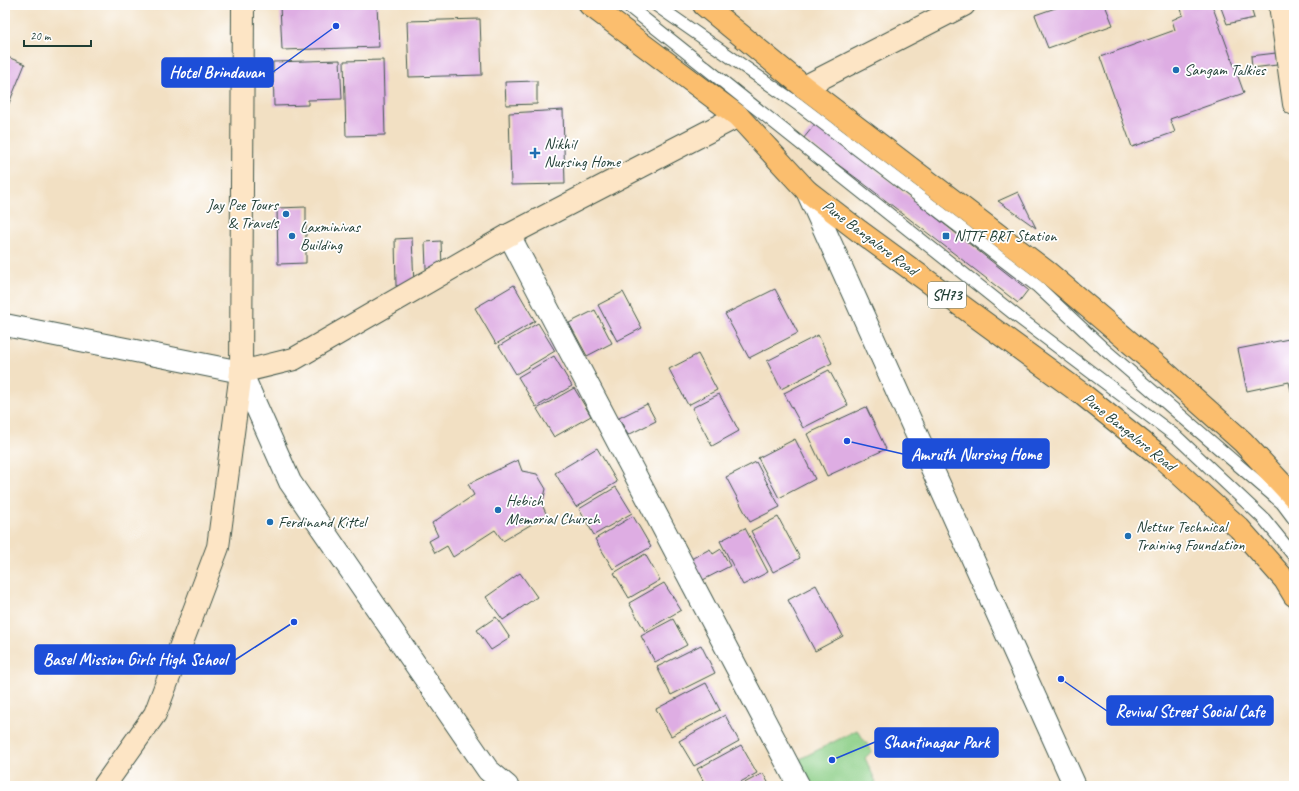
<svg xmlns="http://www.w3.org/2000/svg" width="1299" height="791" viewBox="0 0 1299 791" font-family="Caveat,sans-serif">
	<style>
		.green { fill: #8ccf87; stroke: #56865e }
		.building { fill: #deade3 }
		.lines { fill: none; stroke-linecap: round; stroke-linejoin: round }
		.lane-casing { stroke: #3f5549; stroke-width: 14 }
		.street-casing { stroke: #3f5549; stroke-width: 24 }
		.secondary-casing { stroke: #3f5549; stroke-width: 24 }
		.primary-casing { stroke: #3f5549; stroke-width: 24 }
		.lane { stroke: #fff; stroke-width: 12 }
		.street { stroke: #fff; stroke-width: 22 }
		.secondary { stroke: #fde5c5; stroke-width: 22 }
		.primary { stroke: #fbbe6e; stroke-width: 22 }
		.poi-dot { fill: #1f6fb2; stroke: #fff; stroke-width: 1.5 }
		.labels { text-anchor: middle; dominant-baseline: central; stroke-width: 3.5; stroke-linejoin: round; paint-order: stroke }
		.shield { fill: #fff; stroke: #627771; stroke-width: 1 }
		.shield-label { font-size: 15px; font-weight: bold; fill: #1f3d34 }
		.poi-label { font-size: 16px; fill: #1f3d34; stroke: #fff; text-anchor: start }
		.street-label { font-size: 16px; fill: #1f3d34; stroke: #fff }
		.leader { fill: none; stroke: #1d4ed8; stroke-width: 1.5 }
		.callout-dot { fill: #1d4ed8; stroke: #fff; stroke-width: 1.5 }
		.callout { fill: #1d4ed8; stroke: #1d4ed8; stroke-width: 1.5 }
		.callout-label { font-size: 17px; text-anchor: middle; font-weight: bold; fill: #fff }
	</style>
	<rect width="100%" height="100%" fill="#fff"/>
	<filter id="ink" filterUnits="userSpaceOnUse"><feTurbulence type="fractalNoise" baseFrequency=".025" numOctaves="2"/><feDisplacementMap in="SourceGraphic" scale="8" xChannelSelector="R" yChannelSelector="G"/><feConvolveMatrix kernelMatrix="1 2 1 2 8 2 1 2 1" color-interpolation-filters="sRGB"/></filter>
	<filter id="wash" filterUnits="userSpaceOnUse"><feTurbulence type="fractalNoise" baseFrequency=".012" numOctaves="4" result="noise"/><feDisplacementMap in="SourceGraphic" scale="16" xChannelSelector="R" yChannelSelector="G"/><feGaussianBlur stdDeviation="0.9" result="paint"/><feColorMatrix in="noise" values="0 0 0 0 0 0 0 0 0 0 0 0 0 0 0 0 0 1.4 0 .05"/><feComposite in="paint" operator="in"/></filter>
	<g filter="url(#wash)">
		<rect width="100%" height="100%" fill="#f2e0c3"/>
		<polygon class="green" points="857,730 872,751 865,758 876,782 872,786 808,786 796,761"/>
		<g id="blocks">
			<g class="building">
				<polygon points="280,5 377,5 379,47 282,50"/>
				<polygon points="1064,5 1105,5 1113,25 1048,48 1035,15"/>
				<polygon points="1193,5 1212,5 1244,93 1170,119 1175,132 1132,147 1100,57 1175,30 1172,20 1183,15 1181,9"/>
				<polygon points="1220,5 1250,5 1254,18 1227,24"/>
				<polygon points="480,19 482,75 409,77 407,21"/>
				<polygon points="1276,53 1277,65 1252,68 1251,56"/>
				<polygon points="5,56 25,64 5,113"/>
				<polygon points="340,60 342,99 308,100 308,105 274,106 273,62"/>
				<polygon points="383,60 385,135 346,136 344,61"/>
				<polygon points="537,81 537,104 506,105 505,82"/>
				<polygon points="563,110 565,184 511,185 509,113"/>
				<polygon points="816,123 1028,290 1018,303 863,183 803,139"/>
				<polygon points="1018,192 1036,228 998,201"/>
				<polygon points="306,207 306,263 278,264 277,208"/>
				<polygon points="412,238 414,285 396,286 395,239"/>
				<polygon points="441,241 442,268 426,269 425,242"/>
				<polygon points="514,285 535,321 496,344 475,308"/>
				<polygon points="775,289 798,333 749,358 725,314"/>
				<polygon points="623,292 642,328 617,341 598,305"/>
				<polygon points="595,310 612,343 587,356 569,323"/>
				<polygon points="538,323 555,351 516,374 499,346"/>
				<polygon points="818,335 832,363 781,389 767,361"/>
				<polygon points="1294,338 1294,403 1289,382 1247,391 1238,349"/>
				<polygon points="698,354 717,390 688,405 669,369"/>
				<polygon points="554,356 572,386 536,407 518,377"/>
				<polygon points="829,370 848,405 803,428 784,393"/>
				<polygon points="574,388 591,416 554,437 537,409"/>
				<polygon points="719,394 739,431 712,446 692,408"/>
				<polygon points="647,404 656,421 628,435 619,418"/>
				<polygon points="866,407 886,449 827,476 807,434"/>
				<polygon points="795,439 815,479 779,498 758,458"/>
				<polygon points="597,448 617,482 576,507 555,473"/>
				<polygon points="518,460 522,471 537,474 546,489 542,505 547,515 503,541 495,530 453,557 447,546 435,553 429,541 438,536 432,523 474,495 468,484"/>
				<polygon points="756,462 780,507 750,522 726,477"/>
				<polygon points="616,487 632,513 594,535 579,509"/>
				<polygon points="633,516 651,547 613,569 595,539"/>
				<polygon points="778,517 800,558 773,572 751,531"/>
				<polygon points="745,528 768,572 743,585 720,541"/>
				<polygon points="710,549 713,554 721,549 730,566 703,580 691,559"/>
				<polygon points="645,554 660,580 629,598 614,573"/>
				<polygon points="520,573 537,597 503,620 486,597"/>
				<polygon points="664,583 681,610 645,631 629,603"/>
				<polygon points="816,585 843,636 815,651 788,600"/>
				<polygon points="496,617 510,638 491,650 477,630"/>
				<polygon points="673,619 687,645 655,662 641,636"/>
				<polygon points="701,645 715,673 671,695 657,667"/>
				<polygon points="706,683 720,710 671,736 656,709"/>
				<polygon points="725,715 739,741 694,766 679,741"/>
				<polygon points="741,745 757,773 733,786 706,786 697,769"/>
				<polygon points="763,773 770,786 739,786"/>
			</g>
		</g>
	</g>
	<g filter="url(#ink)">
		<use href="#blocks" fill-opacity="0" stroke="#3f5549" stroke-width="1"/>
		<g class="lines">
			<defs>
				<g id="lane">
					<polyline points="627,5 1018,317 1177,437 1264,519 1294,556"/>
					<polyline points="656,5 799,105 1037,286 1104,349 1282,503 1294,519"/>
				</g>
				<g id="street">
					<polyline points="807,191 1075,786"/>
					<polyline points="509,235 799,786"/>
					<polyline points="5,325 241,372 290,482 488,770 507,786"/>
				</g>
				<g id="secondary">
					<polyline points="1280,5 1294,104"/>
					<polyline points="804,87 964,5"/>
					<polyline points="241,372 294,359 509,235 738,116"/>
					<polyline points="104,786 155,714 218,547 241,372 243,5"/>
				</g>
				<g id="primary">
					<polyline points="590,5 738,116 807,191 859,231 1082,394 1161,457 1239,528 1285,580 1294,595"/>
					<polyline points="704,5 804,87 1047,272 1166,373 1243,442 1294,497"/>
				</g>
			</defs>
			<use href="#lane" class="lane-casing"/>
			<use href="#street" class="street-casing"/>
			<use href="#secondary" class="secondary-casing"/>
			<use href="#primary" class="primary-casing"/>
			<use href="#lane" class="lane"/>
			<use href="#street" class="street"/>
			<use href="#secondary" class="secondary"/>
			<use href="#primary" class="primary"/>
		</g>
	</g>
	<g class="poi-dot">
		<circle cx="1176" cy="70" r="4"/>
		<path d="M533 147h4v4h4v4h-4v4h-4v-4h-4v-4h4z"/>
		<circle cx="286" cy="214" r="4"/>
		<circle cx="292" cy="236" r="4"/>
		<rect x="942" y="232" width="8" height="8" rx="2"/>
		<circle cx="498" cy="510" r="4"/>
		<circle cx="270" cy="522" r="4"/>
		<circle cx="1128" cy="536" r="4"/>
	</g>
	<g class="labels">
		<rect class="shield" x="928" y="282" width="38" height="26" rx="3"/>
		<g class="shield-label">
			<text x="947" y="295">SH73</text>
		</g>
		<g class="poi-label">
			<text x="1184" y="70">Sangam Talkies</text>
			<text x="544" y="144">Nikhil<tspan x="544" dy="18">Nursing Home</tspan></text>
			<text x="278" y="205" text-anchor="end">Jay Pee Tours<tspan x="278" dy="18">&amp; Travels</tspan></text>
			<text x="300" y="227">Laxminivas<tspan x="300" dy="18">Building</tspan></text>
			<text x="954" y="236">NTTF BRT Station</text>
			<text x="506" y="501">Hebich<tspan x="506" dy="18">Memorial Church</tspan></text>
			<text x="278" y="522">Ferdinand Kittel</text>
			<text x="1136" y="527">Nettur Technical<tspan x="1136" dy="18">Training Foundation</tspan></text>
		</g>
		<g class="street-label">
			<text transform="translate(870 238) rotate(37)">Pune Bangalore Road</text>
			<text transform="translate(1129 432) rotate(39)">Pune Bangalore Road</text>
		</g>
	</g>
	<path class="leader" d="M336 26L273 72M847 441L903 454M294 622L235 660M1061 679L1107 711M832 760L875 742"/>
	<g class="callout-dot">
		<circle cx="336" cy="26" r="4"/>
		<circle cx="847" cy="441" r="4"/>
		<circle cx="294" cy="622" r="4"/>
		<circle cx="1061" cy="679" r="4"/>
		<circle cx="832" cy="760" r="4"/>
	</g>
	<g class="callout">
		<rect x="162" y="58" width="111" height="29" rx="4"/>
		<rect x="903" y="439" width="146" height="29" rx="4"/>
		<rect x="35" y="645" width="200" height="29" rx="4"/>
		<rect x="1107" y="696" width="166" height="29" rx="4"/>
		<rect x="875" y="728" width="123" height="29" rx="4"/>
	</g>
	<g class="callout-label">
		<text x="217" y="78">Hotel Brindavan</text>
		<text x="976" y="460">Amruth Nursing Home</text>
		<text x="135" y="665">Basel Mission Girls High School</text>
		<text x="1190" y="717">Revival Street Social Cafe</text>
		<text x="936" y="748">Shantinagar Park</text>
	</g>
	<rect width="1299" height="791" fill="none" stroke="#fff" stroke-width="20"/>
	<path d="M24 40v6h67v-6" fill="none" stroke="#1f3d34" stroke-width="2"/>
	<text x="30" y="40" font-size="12" fill="#1f3d34" stroke="#ffffff" stroke-width="3" paint-order="stroke">20 m</text>
</svg>
